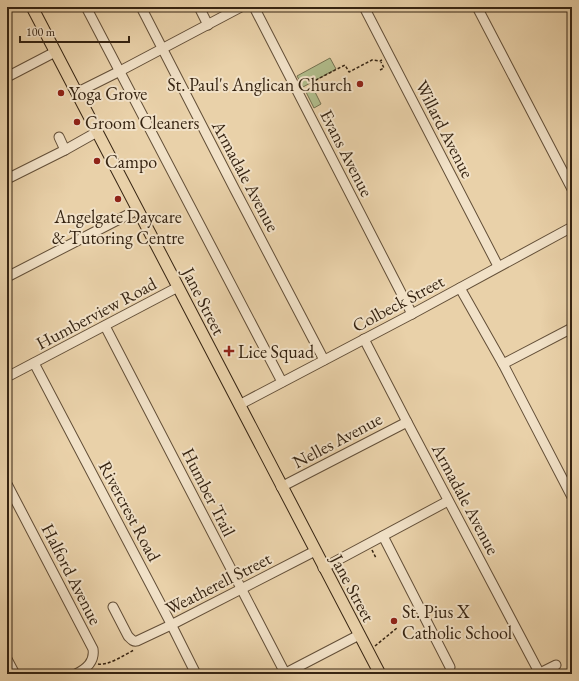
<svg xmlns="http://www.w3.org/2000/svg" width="579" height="681" viewBox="0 0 579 681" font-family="'EB Garamond',serif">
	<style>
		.green { fill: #b1bd8c; stroke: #74704f }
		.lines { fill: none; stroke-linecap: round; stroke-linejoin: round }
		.minor-casing { stroke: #634f38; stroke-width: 11 }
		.major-casing { stroke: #362412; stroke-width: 13 }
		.path { stroke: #362412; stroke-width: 1.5; stroke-dasharray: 3 2; stroke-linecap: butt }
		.minor { stroke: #f1e1c7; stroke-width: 9 }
		.major { stroke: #e9d1a9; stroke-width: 11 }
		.poi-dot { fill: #8f2418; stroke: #f1e1c7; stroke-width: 1.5 }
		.labels { text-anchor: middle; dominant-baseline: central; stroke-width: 4; stroke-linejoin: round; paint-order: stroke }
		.poi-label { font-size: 18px; fill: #362412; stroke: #f1e1c7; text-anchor: start }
		.street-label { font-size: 18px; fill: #362412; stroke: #f1e1c7 }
	</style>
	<rect width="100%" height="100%" fill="#e9d1a9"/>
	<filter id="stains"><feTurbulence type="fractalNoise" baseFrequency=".005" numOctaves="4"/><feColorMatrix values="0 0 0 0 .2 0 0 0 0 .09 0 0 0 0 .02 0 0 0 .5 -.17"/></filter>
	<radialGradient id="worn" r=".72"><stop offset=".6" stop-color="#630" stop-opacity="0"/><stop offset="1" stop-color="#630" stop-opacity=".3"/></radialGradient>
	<g class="green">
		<polygon points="330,58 336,69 303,87 297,76"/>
		<polygon points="313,88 321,104 314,108 306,92"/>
	</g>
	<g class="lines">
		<defs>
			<g id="minor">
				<polyline points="86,7 282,382"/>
				<polyline points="141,7 234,188 324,360"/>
				<polyline points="199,7 208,25"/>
				<polyline points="254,7 412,314"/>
				<polyline points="364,7 498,266"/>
				<polyline points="477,7 572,189"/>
				<polyline points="7,77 55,52"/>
				<polyline points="76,93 120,71 241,7"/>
				<polyline points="59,137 65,150"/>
				<polyline points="7,179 65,150 97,132"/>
				<polyline points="7,277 137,210"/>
				<polyline points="460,288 503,364 572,497"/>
				<polyline points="105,326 285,673"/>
				<polyline points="364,339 407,422 540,674"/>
				<polyline points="34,363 168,618 196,674"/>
				<polyline points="503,364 572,328"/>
				<polyline points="7,377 178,287"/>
				<polyline points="239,405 412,314 572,227"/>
				<path d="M7,484L93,649C95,662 86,669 76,674"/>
				<polyline points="281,487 407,422"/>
				<polyline points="383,536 450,667"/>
				<polyline points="323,568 448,501"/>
				<path d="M113,607L128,636C131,639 133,642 137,641L171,625L315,551"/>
				<polyline points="7,659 15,674"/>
				<polyline points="540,673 556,665"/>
				<polyline points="284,674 359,635"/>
			</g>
			<polyline id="major" points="32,7 380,674"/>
		</defs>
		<use href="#minor" class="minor-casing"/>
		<use href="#major" class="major-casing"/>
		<g class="path">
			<polyline points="380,70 384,68 381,62"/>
			<polyline points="315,87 320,86"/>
			<polyline points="306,92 315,87 312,82 345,65 349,72 372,60 380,61 382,60"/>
			<polyline points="372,550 376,558"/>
			<polyline points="375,646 397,628"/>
			<path d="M98,664C108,666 124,655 134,650"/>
		</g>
		<use href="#minor" class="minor"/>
		<use href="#major" class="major"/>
	</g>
	<g class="poi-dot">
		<circle cx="360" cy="84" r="4"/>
		<circle cx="61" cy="93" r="4"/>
		<circle cx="77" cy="122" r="4"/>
		<circle cx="97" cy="161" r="4"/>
		<circle cx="118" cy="199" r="4"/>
		<path d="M227 345h4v4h4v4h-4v4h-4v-4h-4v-4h4z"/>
		<circle cx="394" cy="621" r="4"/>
	</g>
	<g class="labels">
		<g class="poi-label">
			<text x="352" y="84" text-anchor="end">St. Paul's Anglican Church</text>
			<text x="69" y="93">Yoga Grove</text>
			<text x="85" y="122">Groom Cleaners</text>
			<text x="105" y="161">Campo</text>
			<text x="118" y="216" text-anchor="middle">Angelgate Daycare<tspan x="118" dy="21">&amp; Tutoring Centre</tspan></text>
			<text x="238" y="351">Lice Squad</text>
			<text x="402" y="611">St. Pius X<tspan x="402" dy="21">Catholic School</tspan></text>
		</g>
		<g class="street-label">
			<text transform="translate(445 129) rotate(63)">Willard Avenue</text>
			<text transform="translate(347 153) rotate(63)">Evans Avenue</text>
			<text transform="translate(246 176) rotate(62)">Armadale Avenue</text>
			<text transform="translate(204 301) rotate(63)">Jane Street</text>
			<text transform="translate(398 303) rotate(-28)">Colbeck Street</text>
			<text transform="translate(96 313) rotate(-28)">Humberview Road</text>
			<text transform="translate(337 440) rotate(-28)">Nelles Avenue</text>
			<text transform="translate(209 492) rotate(63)">Humber Trail</text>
			<text transform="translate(466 499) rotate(62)">Armadale Avenue</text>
			<text transform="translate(130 511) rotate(62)">Rivercrest Road</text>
			<text transform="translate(72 574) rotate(63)">Halford Avenue</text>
			<text transform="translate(218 583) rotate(-27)">Weatherell Street</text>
			<text transform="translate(353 588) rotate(62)">Jane Street</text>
		</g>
	</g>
	<rect width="579" height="681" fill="none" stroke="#e9d1a9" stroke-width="24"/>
	<rect x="8" y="8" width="563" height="665" fill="none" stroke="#362412" stroke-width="2"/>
	<rect x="12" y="12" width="555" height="657" fill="none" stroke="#362412"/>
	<path d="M20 36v6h109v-6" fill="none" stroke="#362412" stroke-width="2"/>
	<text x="26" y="36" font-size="12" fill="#362412" stroke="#f1e1c7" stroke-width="3" paint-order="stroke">100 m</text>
	<rect width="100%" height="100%" filter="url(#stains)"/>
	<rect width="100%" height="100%" fill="url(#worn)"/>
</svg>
